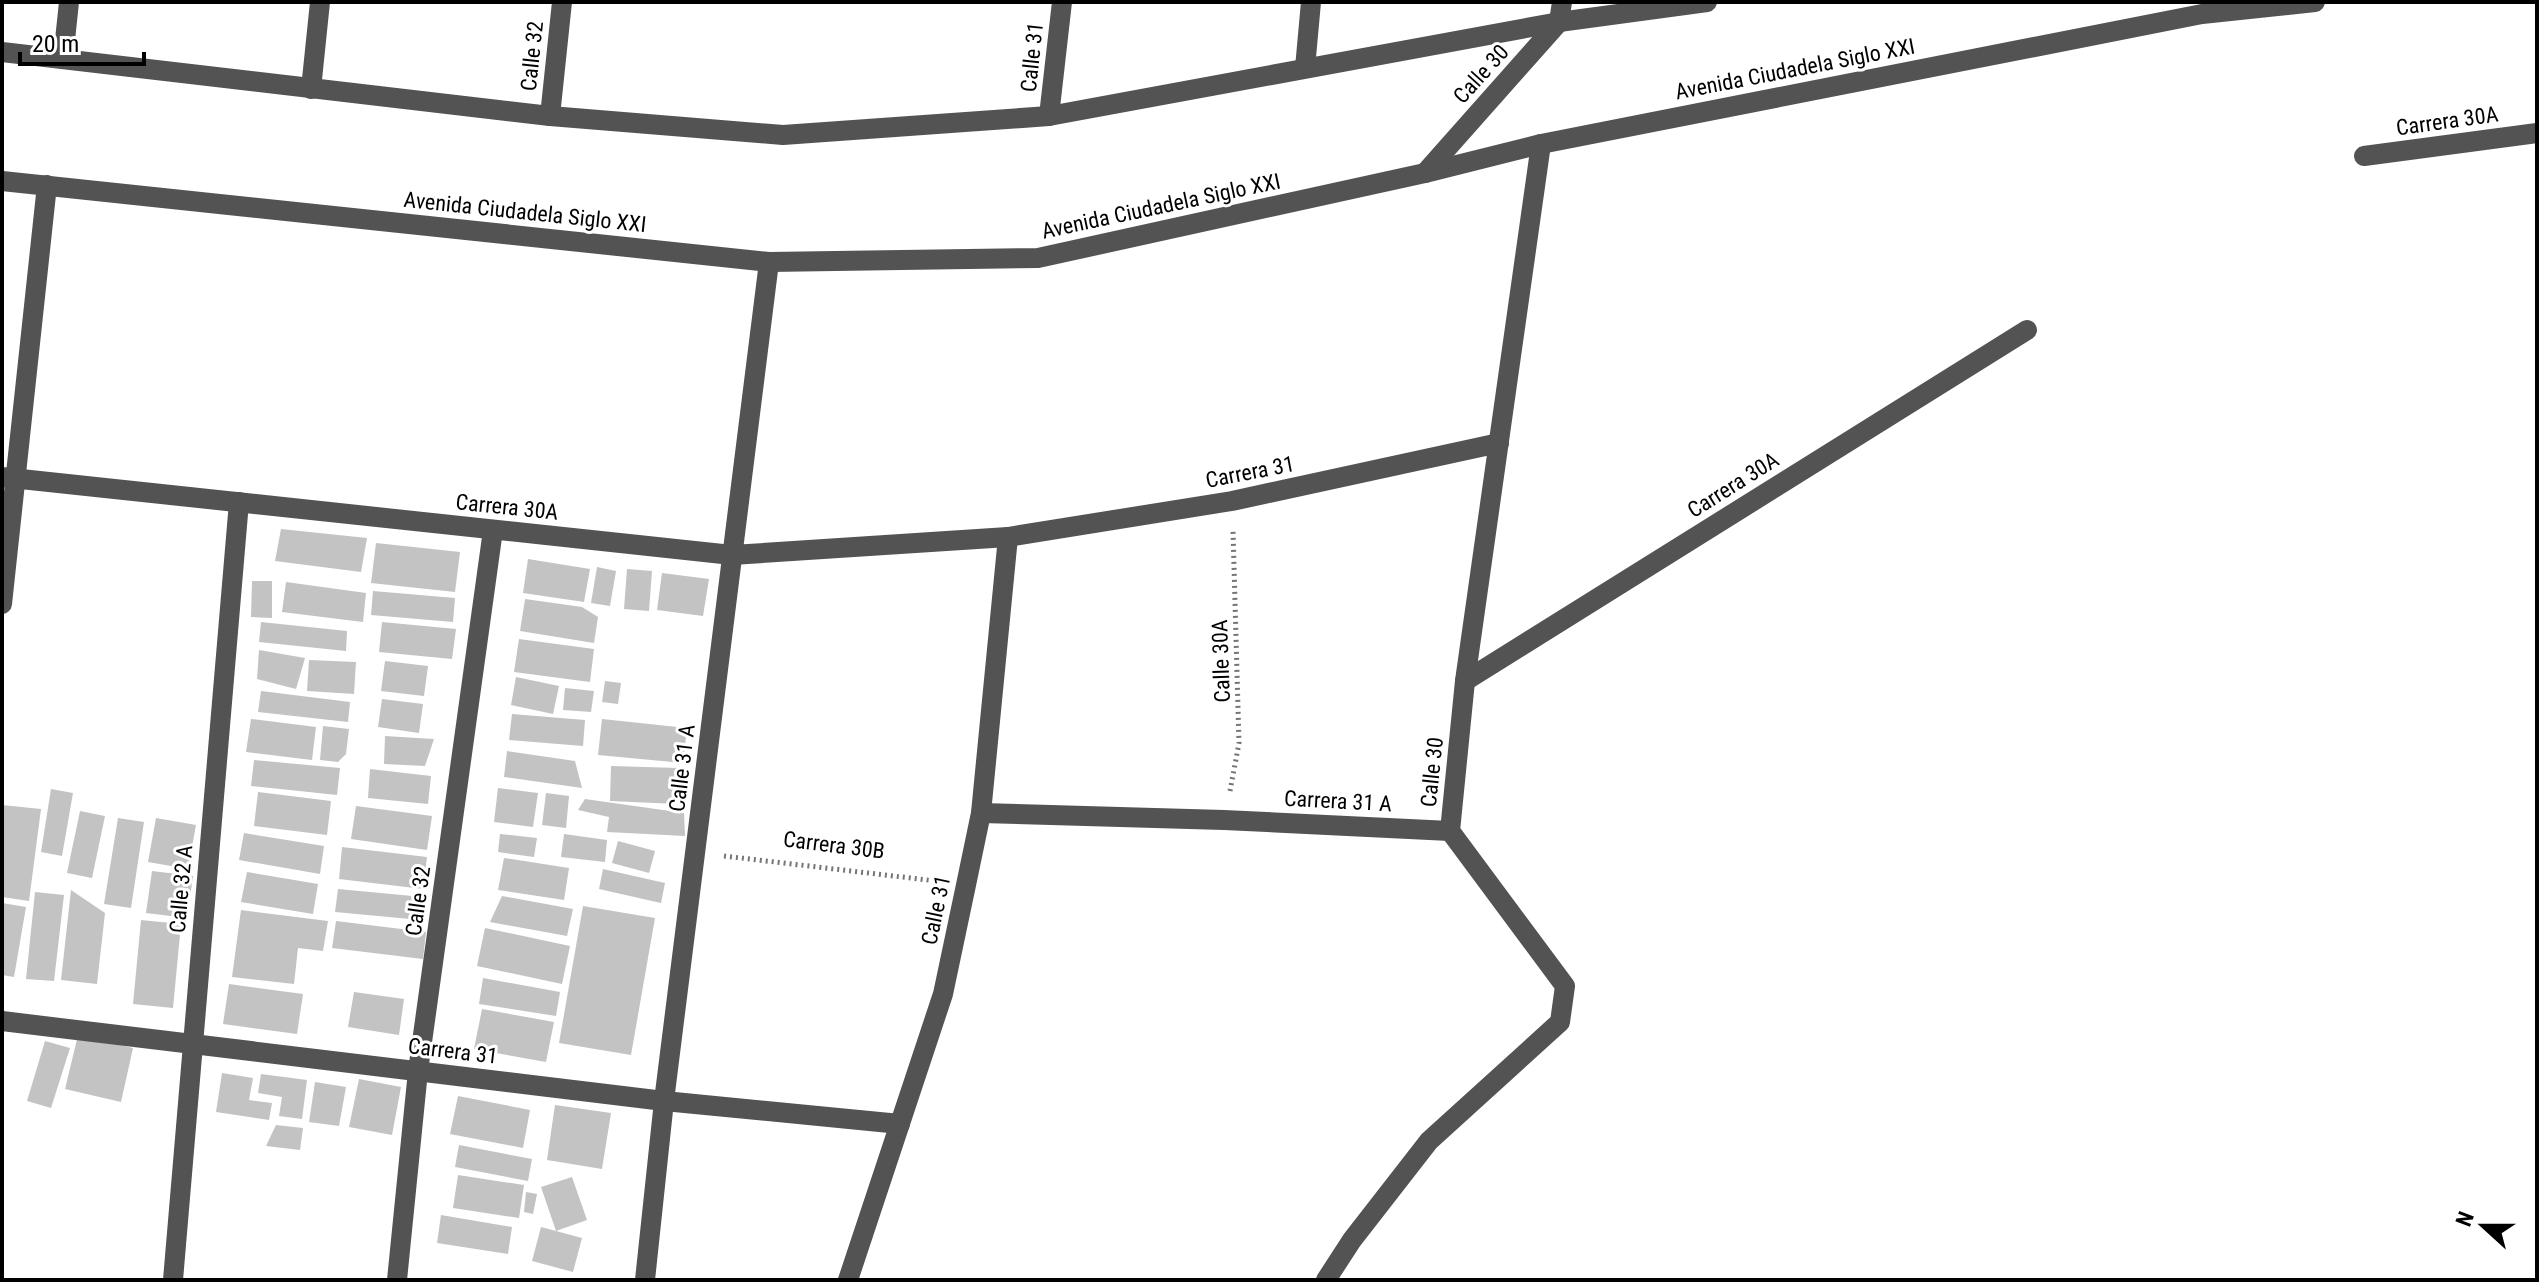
<svg xmlns="http://www.w3.org/2000/svg" width="2539" height="1282" viewBox="0 0 2539 1282" font-family="'Roboto Condensed',sans-serif">
	<style>
		.building { fill: #c3c3c3 }
		.lines { fill: none; stroke-linecap: round; stroke-linejoin: round }
		.path { stroke: #757575; stroke-width: 5; stroke-dasharray: 2 4; stroke-linecap: butt }
		.minor { stroke: #535353; stroke-width: 20 }
		.labels { text-anchor: middle; dominant-baseline: central; stroke-width: 6; stroke-linejoin: round; paint-order: stroke }
		.street-label { font-size: 22px; fill: #000; stroke: #fff }
	</style>
	<rect width="100%" height="100%" fill="#fff"/>
	<g class="building">
		<polygon points="281,529 367,538 361,572 275,561"/>
		<polygon points="376,543 460,552 455,592 371,583"/>
		<polygon points="528,559 590,569 584,602 523,593"/>
		<polygon points="597,567 616,571 610,606 591,603"/>
		<polygon points="627,569 652,571 649,611 624,609"/>
		<polygon points="662,573 709,579 703,616 657,610"/>
		<polygon points="252,581 272,581 272,618 251,617"/>
		<polygon points="286,582 366,593 363,622 282,612"/>
		<polygon points="373,591 455,598 453,622 371,615"/>
		<polygon points="525,599 582,607 598,617 594,643 520,631"/>
		<polygon points="261,622 347,631 346,651 259,642"/>
		<polygon points="382,622 456,629 452,659 379,652"/>
		<polygon points="519,639 594,649 590,682 514,672"/>
		<polygon points="259,650 305,658 296,689 257,679"/>
		<polygon points="309,660 356,662 354,694 307,691"/>
		<polygon points="385,661 428,666 424,696 381,691"/>
		<polygon points="516,677 559,686 553,714 511,705"/>
		<polygon points="605,681 621,683 618,704 602,702"/>
		<polygon points="565,688 594,691 591,712 563,710"/>
		<polygon points="261,691 350,702 348,722 258,712"/>
		<polygon points="382,699 423,704 419,733 378,727"/>
		<polygon points="512,714 585,720 583,746 509,740"/>
		<polygon points="251,719 316,727 312,760 246,752"/>
		<polygon points="602,719 687,728 683,763 598,755"/>
		<polygon points="323,726 349,729 346,754 338,762 320,760"/>
		<polygon points="385,736 434,739 425,766 384,764"/>
		<polygon points="507,751 575,761 582,788 504,777"/>
		<polygon points="254,760 340,768 337,795 251,786"/>
		<polygon points="611,766 679,768 678,804 610,801"/>
		<polygon points="370,769 431,776 428,804 368,798"/>
		<polygon points="498,788 538,793 533,827 494,822"/>
		<polygon points="51,789 73,793 62,856 41,852"/>
		<polygon points="258,792 331,801 327,835 254,826"/>
		<polygon points="546,793 569,796 566,828 542,825"/>
		<polygon points="585,799 684,813 685,836 607,832 609,817 578,810"/>
		<polygon points="2,805 41,809 29,901 2,897"/>
		<polygon points="356,806 432,816 427,850 351,839"/>
		<polygon points="80,811 105,816 92,878 67,873"/>
		<polygon points="118,818 144,822 131,908 104,904"/>
		<polygon points="156,818 196,825 188,869 148,862"/>
		<polygon points="244,833 324,846 320,874 239,860"/>
		<polygon points="500,834 537,838 534,857 498,852"/>
		<polygon points="564,834 607,840 605,862 561,857"/>
		<polygon points="618,841 655,851 649,873 612,863"/>
		<polygon points="342,847 427,857 423,889 339,879"/>
		<polygon points="504,858 569,868 564,900 498,890"/>
		<polygon points="603,869 665,883 661,903 599,889"/>
		<polygon points="152,871 193,876 187,918 146,913"/>
		<polygon points="247,872 318,884 313,914 241,902"/>
		<polygon points="338,889 423,897 421,920 335,912"/>
		<polygon points="71,890 105,913 97,984 61,980"/>
		<polygon points="35,892 64,895 54,981 26,979"/>
		<polygon points="502,896 573,909 567,936 490,922"/>
		<polygon points="2,903 26,907 14,977 2,975"/>
		<polygon points="583,906 655,918 631,1055 559,1043"/>
		<polygon points="241,910 328,921 323,951 298,948 294,984 232,977"/>
		<polygon points="141,920 181,924 173,1008 133,1004"/>
		<polygon points="336,921 426,932 423,959 332,948"/>
		<polygon points="485,928 570,946 562,984 477,966"/>
		<polygon points="483,978 560,992 556,1016 479,1004"/>
		<polygon points="229,984 303,994 297,1034 223,1024"/>
		<polygon points="354,992 404,999 399,1035 348,1027"/>
		<polygon points="482,1009 554,1022 546,1062 474,1049"/>
		<polygon points="78,1035 133,1048 121,1102 65,1089"/>
		<polygon points="45,1041 70,1048 51,1108 27,1101"/>
		<polygon points="222,1073 253,1078 249,1100 272,1103 269,1120 216,1112"/>
		<polygon points="261,1074 307,1080 302,1119 279,1116 282,1097 258,1093"/>
		<polygon points="359,1079 401,1087 392,1135 349,1127"/>
		<polygon points="315,1082 346,1087 339,1126 309,1122"/>
		<polygon points="458,1096 530,1110 523,1148 450,1134"/>
		<polygon points="555,1105 611,1113 602,1169 547,1160"/>
		<polygon points="276,1125 303,1128 300,1150 266,1146"/>
		<polygon points="459,1145 532,1159 528,1181 455,1167"/>
		<polygon points="458,1175 524,1185 519,1218 453,1208"/>
		<polygon points="572,1177 587,1220 556,1231 541,1187"/>
		<polygon points="526,1192 537,1194 533,1214 524,1212"/>
		<polygon points="441,1215 512,1227 508,1254 437,1243"/>
		<polygon points="541,1227 582,1238 573,1272 532,1261"/>
	</g>
	<g class="lines">
		<g class="path">
			<polyline points="1230,791 1239,743 1233,530"/>
			<polyline points="724,856 936,881"/>
		</g>
		<g class="minor">
			<polyline points="2,52 550,116 783,135 1049,116 1559,22 1707,2"/>
			<polyline points="63,59 69,2"/>
			<polyline points="1305,68 1311,2"/>
			<polyline points="311,89 320,2"/>
			<polyline points="550,116 562,2"/>
			<polyline points="1049,116 1062,2"/>
			<polyline points="2364,156 2537,133"/>
			<polyline points="1425,173 1559,22 1562,2"/>
			<polyline points="2,181 769,262 1038,258 1425,173 1541,144 2202,14 2315,2"/>
			<polyline points="2,477 732,555 1008,537 1232,501 1499,443"/>
			<polyline points="2,604 47,185"/>
			<polyline points="1465,681 2027,330"/>
			<polyline points="981,813 1224,820 1450,831"/>
			<polyline points="2,1021 664,1101 900,1124"/>
			<polyline points="173,1280 239,502"/>
			<polyline points="397,1280 418,1071 493,530"/>
			<polyline points="645,1280 664,1101 769,262"/>
			<polyline points="848,1280 943,994 966,885 981,813 1008,537"/>
			<polyline points="1326,1280 1352,1240 1429,1141 1560,1022 1565,986 1450,831 1465,681 1541,144"/>
		</g>
	</g>
	<g class="labels">
		<g class="street-label">
			<text transform="translate(532 56) rotate(-84)">Calle 32</text>
			<text transform="translate(1032 57) rotate(-84)">Calle 31</text>
			<text transform="translate(1795 69) rotate(-11)">Avenida Ciudadela Siglo XXI</text>
			<text transform="translate(1481 74) rotate(-48)">Calle 30</text>
			<text transform="translate(2447 121) rotate(-8)">Carrera 30A</text>
			<text transform="translate(1161 206) rotate(-12)">Avenida Ciudadela Siglo XXI</text>
			<text transform="translate(525 212) rotate(6)">Avenida Ciudadela Siglo XXI</text>
			<text transform="translate(1250 472) rotate(-11)">Carrera 31</text>
			<text transform="translate(1733 485) rotate(-32)">Carrera 30A</text>
			<text transform="translate(507 507) rotate(6)">Carrera 30A</text>
			<text transform="translate(1221 661) rotate(-92)">Calle 30A</text>
			<text transform="translate(682 768) rotate(-83)">Calle 31 A</text>
			<text transform="translate(1432 772) rotate(-84)">Calle 30</text>
			<text transform="translate(1338 801) rotate(3)">Carrera 31 A</text>
			<text transform="translate(834 845) rotate(7)">Carrera 30B</text>
			<text transform="translate(181 889) rotate(-85)">Calle 32 A</text>
			<text transform="translate(418 901) rotate(-82)">Calle 32</text>
			<text transform="translate(936 910) rotate(-78)">Calle 31</text>
			<text transform="translate(453 1051) rotate(7)">Carrera 31</text>
		</g>
	</g>
	<rect width="2539" height="1282" fill="none" stroke="#000000" stroke-width="8"/>
	<g transform="translate(2483 1226) rotate(291)" stroke="#ffffff" stroke-width="6" paint-order="stroke">
	<path d="M0-6L14 30L0 20L-14 30Z" fill="#000000"/>
	<text y="-12" font-size="22" font-weight="bold" text-anchor="middle" fill="#000000">N</text>
	</g>
	<path d="M20 52v12h124v-12" fill="none" stroke="#000000" stroke-width="4"/>
	<text x="32" y="52" font-size="24" fill="#000000" stroke="#ffffff" stroke-width="6" paint-order="stroke">20 m</text>
</svg>
